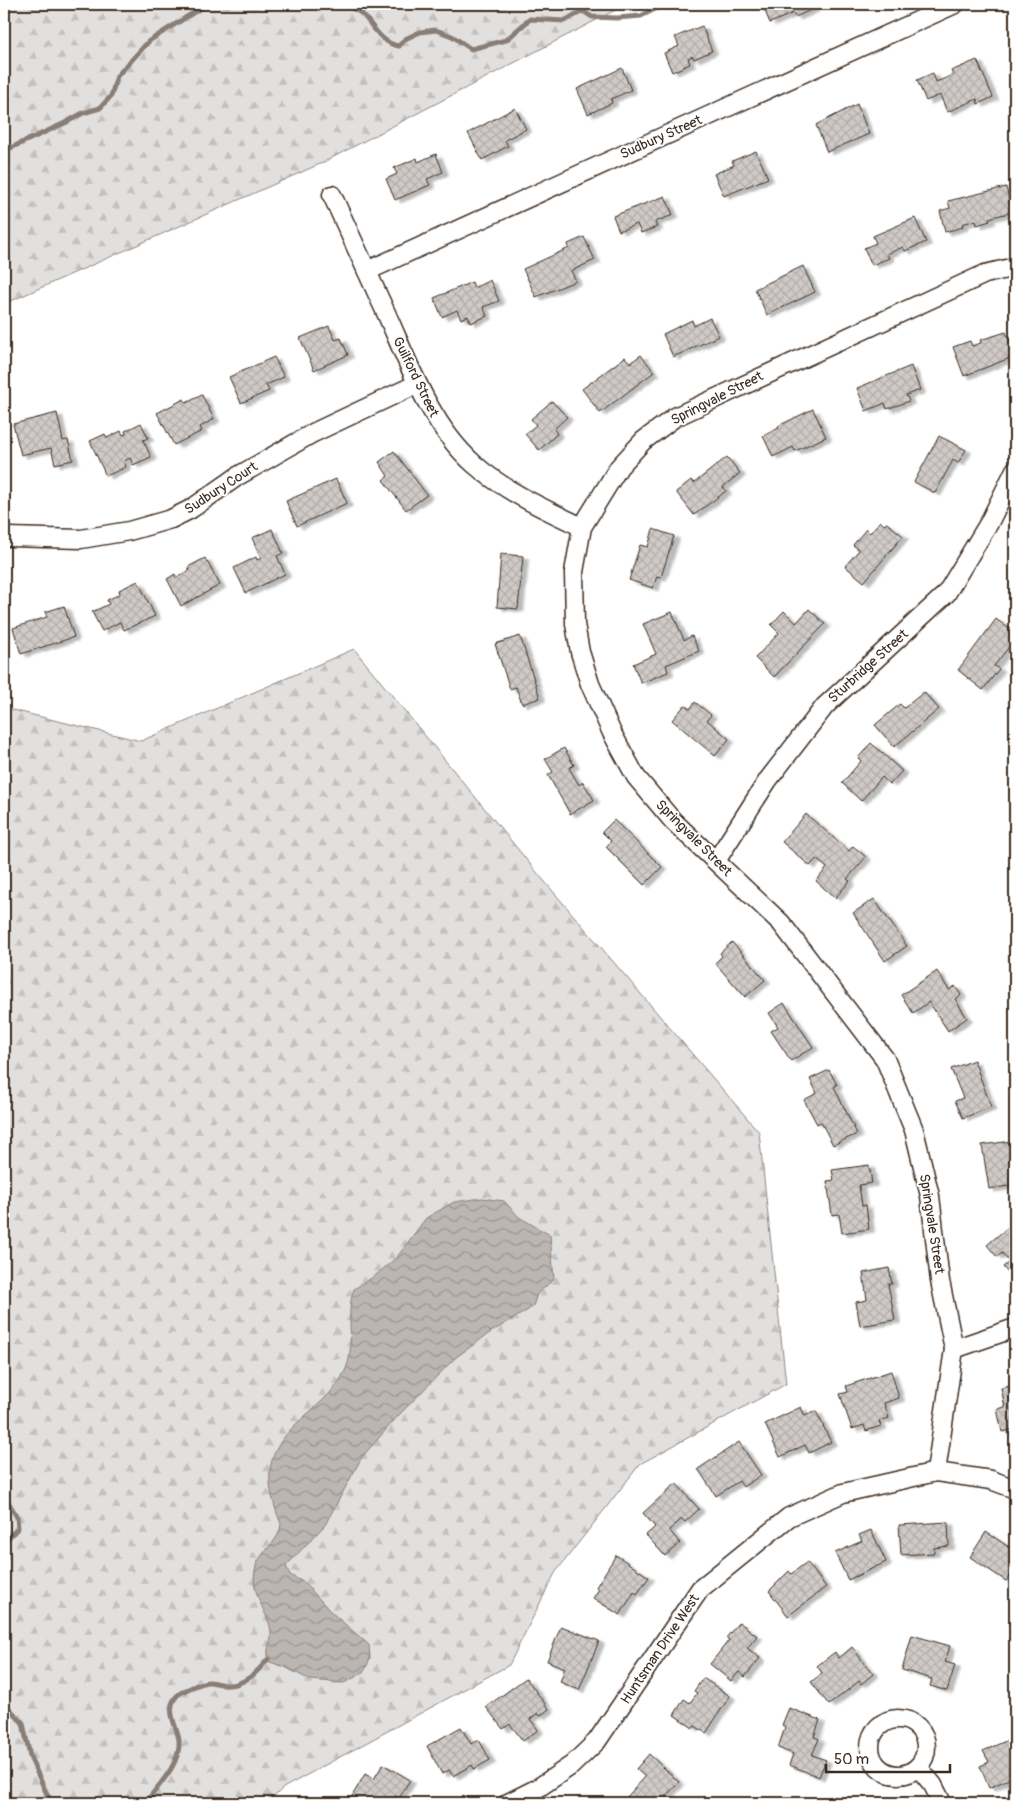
<svg xmlns="http://www.w3.org/2000/svg" width="1019" height="1807" viewBox="0 0 1019 1807" font-family="Pangolin,sans-serif">
	<style>
		.forest { fill: url(#forest-firs); stroke: #8e857e }
		.water { fill: url(#water-waves); stroke: #887e77 }
		.lines { fill: none; stroke-linecap: round; stroke-linejoin: round }
		.stream { stroke: #887e77; stroke-width: 5 }
		.building { fill: url(#building-cross-hatch); stroke: #3b2a1e; filter: url(#shadow) }
		.minor-casing { stroke: #3b2a1e; stroke-width: 21 }
		.minor { stroke: #fff; stroke-width: 18 }
		.labels { text-anchor: middle; dominant-baseline: central; stroke-width: 4; stroke-linejoin: round; paint-order: stroke }
		.street-label { font-size: 14px; fill: #3b2a1e; stroke: #fff }
	</style>
	<defs>
		<pattern id="forest-firs" width="22" height="20" patternUnits="userSpaceOnUse" patternTransform="scale(1.25)"><rect width="22" height="20" fill="#e2e0de"/><path d="M5 1l3.5 6h-7zM16 11l3.5 6h-7z" fill="#c3c0be"/></pattern>
		<pattern id="water-waves" width="16" height="10" patternUnits="userSpaceOnUse" patternTransform="scale(1.25)"><rect width="16" height="10" fill="#bcb6b3"/><path d="M0 5q4-4 8 0t8 0" fill="none" stroke="#9a9491"/></pattern>
		<pattern id="building-cross-hatch" width="8" height="8" patternUnits="userSpaceOnUse" patternTransform="scale(1.25)"><rect width="8" height="8" fill="#cfcac7"/><path d="M0 0l8 8M0 8l8-8" fill="none" stroke="#b3aeaa"/></pattern>
		<filter id="shadow"><feDropShadow dx="5.5" dy="3" stdDeviation="1" flood-color="#0004"/></filter>
	</defs>
	<rect width="100%" height="100%" fill="#fff"/>
	<filter id="ink" filterUnits="userSpaceOnUse"><feTurbulence type="fractalNoise" baseFrequency=".02" numOctaves="2"/><feDisplacementMap in="SourceGraphic" scale="10" xChannelSelector="R" yChannelSelector="G"/><feConvolveMatrix kernelMatrix="1 2 1 2 8 2 1 2 1" color-interpolation-filters="sRGB"/></filter>
	<g filter="url(#ink)">
		<g class="forest">
			<polygon points="4,4 627,4 322,163 4,304"/>
			<polygon points="354,649 539,875 759,1132 786,1384 640,1464 555,1573 509,1665 283,1788 268,1803 4,1803 4,708 141,741"/>
		</g>
		<path class="water" d="M482,1198L504,1201L519,1217L550,1235L554,1279L537,1294L533,1306L528,1310L491,1332L455,1358L398,1416L362,1457L325,1525L286,1566L290,1575L305,1583L330,1611L369,1645L370,1658L366,1668L361,1674L344,1683L310,1680L285,1667L270,1662C264,1648 272,1645 271,1633C270,1613 248,1594 256,1566C261,1550 280,1542 281,1524C262,1476 265,1450 305,1416C321,1402 335,1391 345,1371C357,1345 344,1316 354,1289L376,1275L397,1257L426,1218L454,1202Z"/>
		<g class="lines">
			<g class="stream">
				<path d="M344,4C350,7 357,10 362,14C373,25 381,44 399,46L405,39L420,32L436,30L452,36L471,49L506,40L530,19L564,21L583,11L592,17L617,18L641,16L663,5"/>
				<polyline points="4,151 65,123 83,113 100,108 111,96 117,76 149,41 207,4"/>
				<polyline points="4,1495 17,1517 18,1528 4,1542"/>
				<polyline points="4,1703 23,1723 30,1757 51,1803"/>
				<path d="M145,1803C158,1786 181,1764 179,1740C177,1727 165,1709 176,1697C179,1692 204,1681 210,1682C218,1683 227,1687 236,1684C250,1680 259,1670 268,1659"/>
			</g>
		</g>
		<g class="building">
			<polygon points="762,4 811,4 813,9 795,17 793,13 770,23"/>
			<polygon points="702,26 712,51 694,59 693,56 688,58 690,64 672,72 664,53 679,46 675,37"/>
			<polygon points="977,60 993,97 978,104 977,99 947,112 940,95 926,101 917,80 933,73 936,82 953,75 951,71"/>
			<polygon points="622,68 631,90 611,99 612,103 588,114 577,89"/>
			<polygon points="857,104 869,134 827,152 816,125"/>
			<polygon points="515,108 526,129 505,140 508,146 482,160 468,133"/>
			<polygon points="756,151 768,178 724,196 714,174 734,165 732,161"/>
			<polygon points="436,154 443,172 427,179 430,185 395,200 386,179 397,174 394,168 417,158 418,162"/>
			<polygon points="1006,187 1012,212 989,218 990,221 977,225 976,220 962,224 963,227 945,232 940,211 950,208 948,201"/>
			<polygon points="665,196 673,215 655,222 657,227 641,233 637,224 619,231 613,216"/>
			<polygon points="915,218 926,242 905,251 903,247 887,254 889,258 872,265 864,248 876,243 873,236"/>
			<polygon points="584,237 595,260 571,271 576,281 536,297 523,269 569,248 568,244"/>
			<polygon points="803,266 815,292 767,315 755,289"/>
			<polygon points="490,280 499,301 483,307 487,316 471,323 468,316 461,319 457,310 442,317 434,298 472,282 474,288"/>
			<polygon points="710,318 719,336 673,357 663,334 692,320 694,326"/>
			<polygon points="329,326 335,340 341,338 348,355 314,370 300,338"/>
			<polygon points="1006,332 1015,356 964,376 953,347 970,341 972,346 981,343 980,340"/>
			<polygon points="641,355 654,372 600,413 582,389 625,357 630,363"/>
			<polygon points="274,357 284,377 266,385 269,391 241,403 229,377"/>
			<polygon points="911,366 920,390 906,395 909,401 887,409 885,403 866,411 857,388"/>
			<polygon points="202,395 214,419 200,427 202,431 174,445 157,413 184,399 186,403"/>
			<polygon points="552,401 567,417 554,429 557,434 539,450 525,434 536,425 531,419"/>
			<polygon points="813,409 826,437 795,451 793,447 773,457 763,436 779,428 778,426"/>
			<polygon points="57,413 63,441 68,440 73,460 55,464 51,448 21,455 13,424"/>
			<polygon points="141,423 148,438 143,440 151,457 133,465 130,458 124,461 126,467 106,476 90,441 105,434 107,438 121,431 123,435 126,434 125,431"/>
			<polygon points="939,436 966,450 958,463 953,460 935,493 914,482"/>
			<polygon points="394,451 427,495 406,510 383,480 388,476 379,462"/>
			<polygon points="727,457 740,473 723,487 726,491 694,515 676,492 691,480 694,483"/>
			<polygon points="336,479 347,503 297,526 286,501"/>
			<polygon points="880,521 884,525 887,523 903,536 864,582 845,566 859,550 853,545 866,529 870,533"/>
			<polygon points="272,529 283,553 277,556 285,574 246,593 234,568 256,557 257,560 261,558 252,538"/>
			<polygon points="653,529 674,536 661,577 657,576 653,588 629,580 640,545 648,547"/>
			<polygon points="501,554 523,556 518,609 497,607"/>
			<polygon points="205,558 220,585 181,606 167,579 175,574 176,578 190,570 188,567"/>
			<polygon points="138,581 155,616 124,630 120,622 102,631 92,612 109,604 107,600 120,594 119,590"/>
			<polygon points="64,606 74,637 21,654 13,628 47,617 45,612"/>
			<polygon points="809,609 825,624 774,677 755,658 779,633 771,625 784,611 796,623"/>
			<polygon points="672,612 684,640 692,636 699,651 666,665 668,672 641,683 633,664 656,654 643,624"/>
			<polygon points="996,619 1015,633 1015,639 994,666 999,669 983,690 958,670"/>
			<polygon points="520,636 540,698 522,704 516,687 510,689 495,644"/>
			<polygon points="924,692 939,709 894,747 875,725 900,704 904,708"/>
			<polygon points="695,702 711,715 707,720 729,739 715,756 672,720 685,705 690,709"/>
			<polygon points="871,743 902,771 890,784 882,777 861,801 842,783 861,761 858,758"/>
			<polygon points="564,748 574,765 569,768 579,785 583,782 594,800 570,814 548,775 553,772 545,759"/>
			<polygon points="806,814 849,851 853,846 866,857 847,879 850,881 835,898 816,881 827,868 816,859 810,866 782,842"/>
			<polygon points="614,820 662,867 644,885 606,847 611,841 602,832"/>
			<polygon points="874,899 907,946 885,961 853,913"/>
			<polygon points="732,942 765,980 745,997 715,963 722,956 720,953"/>
			<polygon points="937,971 949,990 955,986 961,995 955,999 967,1018 948,1031 929,1002 913,1013 901,995"/>
			<polygon points="784,1003 813,1047 791,1061 771,1031 778,1027 769,1013"/>
			<polygon points="974,1060 991,1107 963,1118 955,1101 963,1098 951,1069"/>
			<polygon points="829,1070 837,1085 834,1087 857,1134 833,1145 821,1122 817,1124 804,1100 817,1093 810,1079"/>
			<polygon points="1012,1141 1015,1185 989,1189 982,1145"/>
			<polygon points="869,1165 872,1183 859,1185 862,1206 866,1205 869,1229 842,1233 839,1214 832,1215 827,1181 834,1180 832,1170"/>
			<polygon points="1015,1221 1015,1281 1003,1267 1009,1262 1002,1253 997,1257 987,1245"/>
			<polygon points="889,1268 892,1284 888,1284 895,1320 860,1326 856,1302 867,1300 863,1273"/>
			<polygon points="891,1371 899,1398 884,1403 889,1418 879,1421 881,1426 866,1431 864,1425 852,1429 840,1394 848,1392 846,1386"/>
			<polygon points="1015,1385 1015,1429 1002,1432 997,1409 1005,1407 1001,1388"/>
			<polygon points="801,1407 805,1416 816,1411 831,1442 809,1453 805,1445 780,1457 765,1424"/>
			<polygon points="739,1442 761,1475 743,1487 739,1481 716,1496 698,1469"/>
			<polygon points="676,1483 699,1509 685,1522 682,1519 669,1530 680,1543 665,1556 646,1535 655,1527 643,1513"/>
			<polygon points="948,1522 949,1546 934,1548 934,1553 901,1555 899,1525"/>
			<polygon points="871,1530 886,1562 848,1580 835,1553 862,1541 859,1535"/>
			<polygon points="986,1532 1015,1551 1015,1575 1012,1573 1006,1581 970,1557"/>
			<polygon points="616,1555 649,1577 637,1594 634,1592 620,1615 593,1598 599,1589 596,1587"/>
			<polygon points="807,1562 826,1587 788,1616 769,1591 789,1571 791,1574"/>
			<polygon points="739,1622 757,1636 747,1648 760,1658 745,1677 739,1672 731,1681 710,1664 729,1640 726,1638"/>
			<polygon points="561,1626 599,1641 579,1690 560,1682 565,1668 547,1661"/>
			<polygon points="912,1635 950,1646 945,1662 955,1665 947,1691 930,1686 932,1679 902,1670"/>
			<polygon points="852,1647 873,1674 861,1684 859,1681 829,1705 811,1682 822,1673 817,1666 835,1652 839,1658"/>
			<polygon points="526,1678 549,1709 540,1716 538,1713 530,1719 538,1730 523,1741 510,1724 503,1729 486,1707"/>
			<polygon points="703,1678 730,1696 706,1733 695,1726 693,1728 674,1715 684,1699 690,1703 697,1693 694,1691"/>
			<polygon points="789,1708 820,1720 814,1737 819,1739 812,1755 826,1760 819,1777 789,1765 793,1754 778,1748 785,1727 782,1725"/>
			<polygon points="461,1727 471,1744 479,1740 490,1760 474,1769 472,1765 453,1776 449,1770 442,1774 427,1746"/>
			<polygon points="1015,1737 1015,1776 989,1788 980,1766 989,1762 983,1751"/>
			<polygon points="649,1754 679,1782 666,1796 669,1799 665,1803 632,1803 626,1798 645,1777 636,1769"/>
			<polygon points="383,1764 410,1780 399,1798 396,1796 391,1803 348,1803 365,1774 374,1779"/>
		</g>
		<g class="lines">
			<defs>
				<g id="minor">
					<path d="M332,195C350,235 369,275 387,315C410,367 431,426 474,464C506,492 544,509 582,527"/>
					<polyline points="367,271 955,4"/>
					<polyline points="9,537 81,539 129,531 171,519 191,509 238,476 313,433 417,384"/>
					<polyline points="716,861 768,780 825,706 946,594 989,523 1015,470"/>
					<polyline points="954,1349 1015,1328"/>
					<polyline points="936,1472 954,1349 940,1281 930,1196 914,1130 885,1059 781,923 673,821 636,777 612,733 590,684 580,652 575,624 574,572 582,527 619,467 643,441 675,417 985,274 1015,267"/>
					<circle cx="898" cy="1747" r="28"/>
					<polyline points="918,1767 933,1785 942,1803"/>
					<polyline points="508,1803 538,1788 572,1765 597,1741 700,1589 789,1517 843,1493 936,1472 991,1480 1015,1489"/>
				</g>
			</defs>
			<use href="#minor" class="minor-casing"/>
			<use href="#minor" class="minor"/>
		</g>
	</g>
	<g class="labels">
		<g class="street-label">
			<text transform="translate(661 137) rotate(-24)">Sudbury Street</text>
			<text transform="translate(416 377) rotate(64)">Guilford Street</text>
			<text transform="translate(717 398) rotate(-27)">Springvale Street</text>
			<text transform="translate(221 488) rotate(-33)">Sudbury Court</text>
			<text transform="translate(868 666) rotate(-42)">Sturbridge Street</text>
			<text transform="translate(694 838) rotate(45)">Springvale Street</text>
			<text transform="translate(932 1224) rotate(81)">Springvale Street</text>
			<text transform="translate(660 1649) rotate(-56)">Huntsman Drive West</text>
		</g>
	</g>
	<rect width="1019" height="1807" fill="none" stroke="#fff" stroke-width="20"/>
	<rect x="10" y="10" width="999" height="1787" fill="none" stroke="#3b2a1e" stroke-width="2" filter="url(#ink)"/>
	<path d="M826 1764v8h124v-8" fill="none" stroke="#3b2a1e" stroke-width="2.5"/>
	<text x="834" y="1764" font-size="15" fill="#3b2a1e" stroke="#ffffff" stroke-width="4" paint-order="stroke">50 m</text>
</svg>
